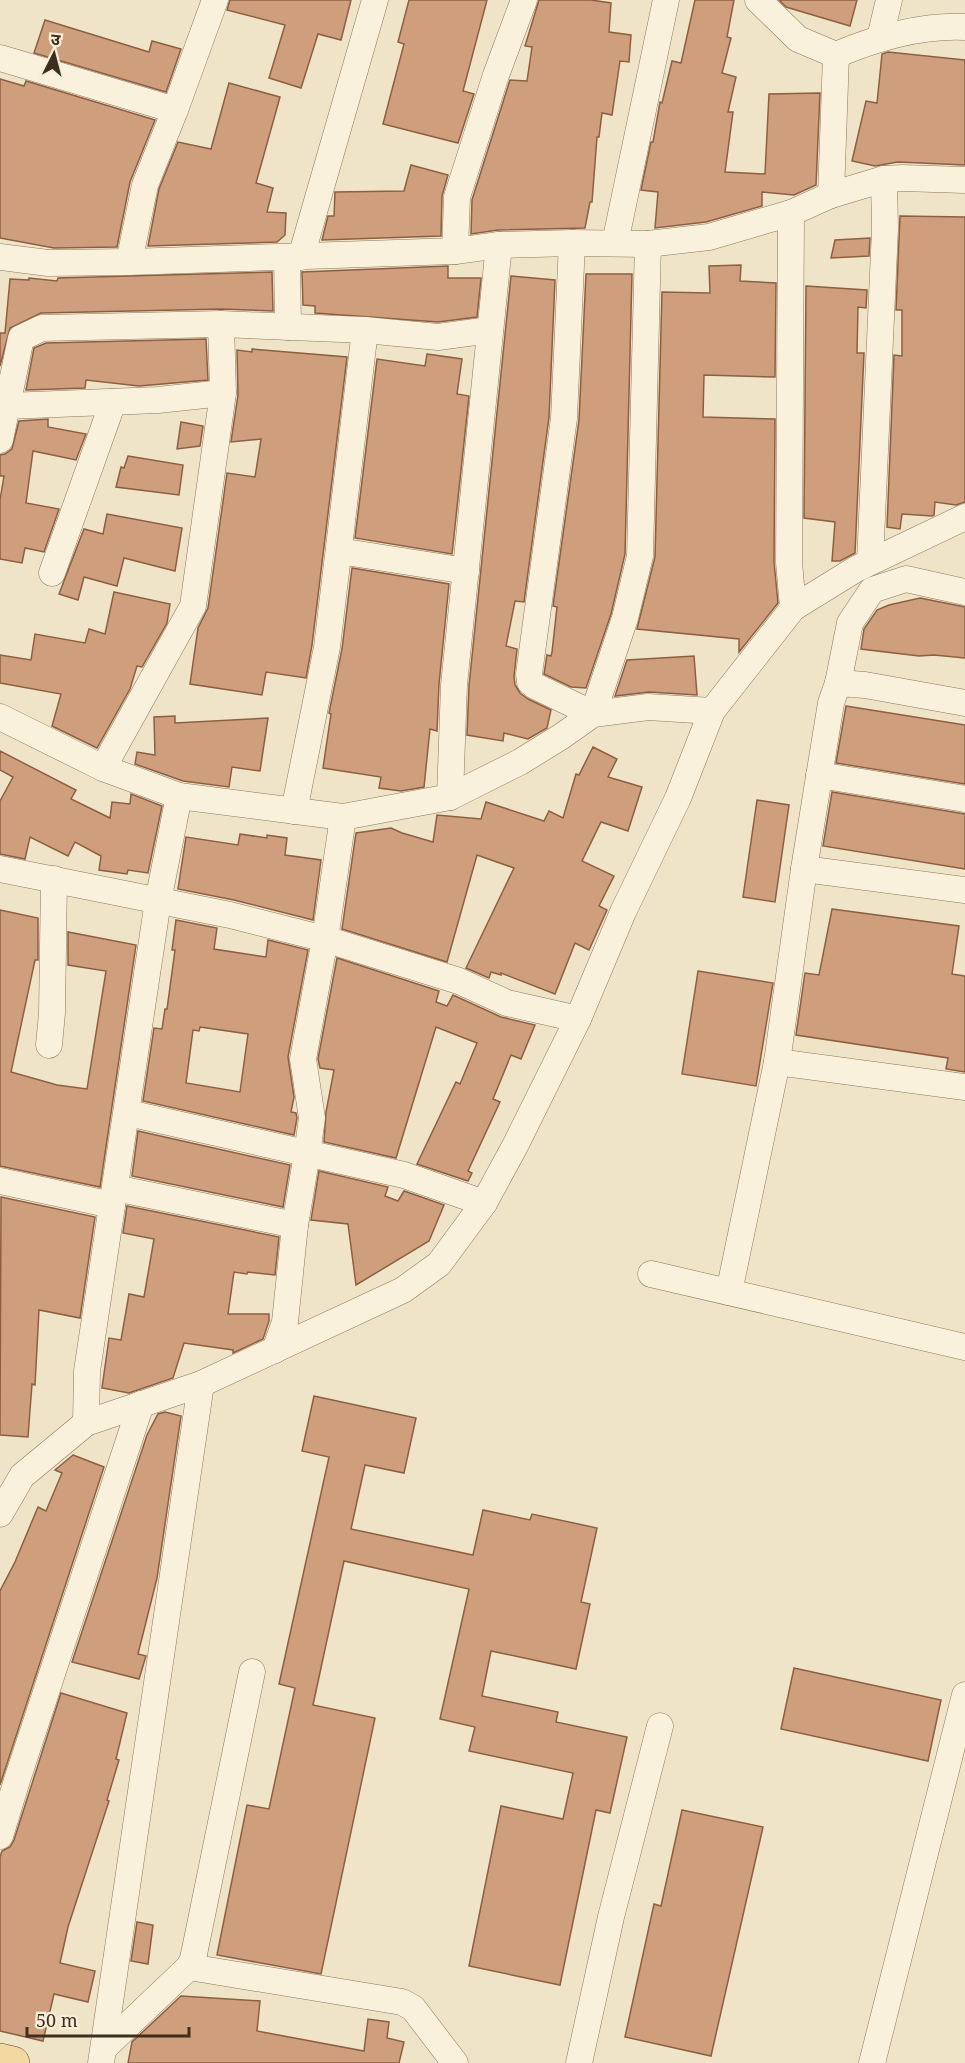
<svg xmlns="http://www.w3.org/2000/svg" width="965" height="2063" viewBox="0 0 965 2063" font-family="'Noto Serif','Noto Sans Devanagari',serif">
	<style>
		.building { fill: #cf9f7d; stroke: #8d5f41; stroke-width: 1.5; fill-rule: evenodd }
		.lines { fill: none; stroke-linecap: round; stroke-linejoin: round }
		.minor-casing { stroke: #8d765c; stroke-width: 27 }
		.major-casing { stroke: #5b4430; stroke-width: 34 }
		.minor { stroke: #faf1dc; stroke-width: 26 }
		.major { stroke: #f3d9a0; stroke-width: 33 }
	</style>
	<rect width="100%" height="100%" fill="#f0e4c8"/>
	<g class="building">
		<polygon points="230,0 351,0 341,40 318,34 301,88 269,78 285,25 227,10"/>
		<polygon points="409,0 487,0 463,91 474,94 458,143 383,124 404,44 398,42"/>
		<polygon points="539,0 591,0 611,3 609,32 631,35 629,62 620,61 612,115 602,113 599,137 597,137 592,202 590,202 585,228 498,230 471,234 472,200 510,80 527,81 532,47 525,46"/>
		<polygon points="695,0 734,0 727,37 731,38 722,73 736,77 728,112 733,112 725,172 765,174 769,94 820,93 816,185 794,195 762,192 762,206 706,222 655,228 658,192 641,190 651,142 653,142 660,102 662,103 672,61 681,63"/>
		<polygon points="779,0 857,0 850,26 786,7"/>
		<polygon points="45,20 149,52 152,41 181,49 166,92 34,53"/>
		<polygon points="888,52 965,60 965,165 898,162 875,166 852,161 866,101 877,103 882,54"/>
		<polygon points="0,79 24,86 26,81 155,120 130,182 117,247 54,248 0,238"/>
		<polygon points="229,83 280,97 256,183 273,188 267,212 286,213 285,235 277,242 148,246 159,189 178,142 211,149"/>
		<polygon points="411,165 448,175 442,196 441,236 322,240 328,216 334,216 335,192 404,191"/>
		<polygon points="900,216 965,217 965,502 956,505 935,502 934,515 932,516 902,514 900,529 887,527 894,355 902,356 902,310 896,310"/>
		<polygon points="870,238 869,256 831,258 835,240"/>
		<polygon points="741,265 740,281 776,283 775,377 704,375 703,417 775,419 774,562 778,603 739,652 739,639 637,629 655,557 662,292 710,293 709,266"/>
		<polygon points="448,266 448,278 481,278 477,317 438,322 315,313 315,306 303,305 302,272"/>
		<polygon points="272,272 273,311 221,309 41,313 10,328 0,366 0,333 5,333 10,279 29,280 29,278 57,281 58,278"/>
		<polygon points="586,274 632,274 625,554 611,614 586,688 571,687 544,674 547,655 551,656 552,652 557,607 553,606 579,420"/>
		<polygon points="511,276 555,280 549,417 524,602 515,601 506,646 517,649 514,676 515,685 520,693 528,699 551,710 547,728 528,739 504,733 503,741 467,735 469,686"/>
		<polygon points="806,286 867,290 866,308 858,307 857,353 864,353 855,553 840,561 832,561 835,522 804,518"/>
		<polygon points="206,339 208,380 139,386 86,380 85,388 26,390 34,348 46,343"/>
		<polygon points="252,349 347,357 312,645 306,678 266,672 262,695 190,684 198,628 208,608 227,473 255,477 261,439 231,442 238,395 237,350 252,352"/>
		<polygon points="427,354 462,359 457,394 469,396 452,554 355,538 377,359 425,366"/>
		<polygon points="48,419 48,427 86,434 76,460 33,451 26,503 59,509 44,552 25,548 22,563 0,559 0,500 4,476 0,476 0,455 5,454 12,449 19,421"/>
		<polygon points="181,422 203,426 200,446 177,449"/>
		<polygon points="128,456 183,465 179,495 116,487 121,467 124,468"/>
		<polygon points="107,514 182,528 175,571 124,558 117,586 84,577 78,600 59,594 84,529 103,534"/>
		<polygon points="352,568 449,584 439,684 437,731 430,729 424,787 401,791 379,788 381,777 323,768 331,714 329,713 342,649"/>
		<polygon points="114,592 170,604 167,623 142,667 137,666 130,689 97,748 52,726 61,694 0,683 0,655 31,660 35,634 85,643 89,629 105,634"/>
		<polygon points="920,598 965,607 965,658 934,655 919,656 861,649 864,629 877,610 889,605"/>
		<polygon points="694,656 697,695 649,692 615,696 627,660"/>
		<polygon points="846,706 965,725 965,784 836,763"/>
		<polygon points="175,716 175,723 268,718 260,771 232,767 229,787 183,781 135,764 137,752 155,755 154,717"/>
		<polygon points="593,747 617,759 608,777 642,787 628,831 601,822 582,861 614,876 599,906 607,910 589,950 575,943 555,994 501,973 501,975 491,972 489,978 466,968 514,868 477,855 447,962 342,929 356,833 391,828 402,833 433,842 437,815 481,819 486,802 544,821 549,811 563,818 576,774 579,775"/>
		<polygon points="0,751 76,790 71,799 110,818 112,802 130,804 131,794 162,806 148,873 128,870 127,874 99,870 101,856 75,842 68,856 30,837 25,859 0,854 0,801 13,777 0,770"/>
		<polygon points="832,792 965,814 965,869 823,846"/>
		<polygon points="757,800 789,805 775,902 743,897"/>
		<polygon points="240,834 267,838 267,835 287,838 285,855 321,860 313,920 234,900 178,889 186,837 238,845"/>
		<polygon points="832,909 959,926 952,974 965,976 965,1072 946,1069 948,1058 796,1035 805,973 819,975"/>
		<polygon points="0,910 38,918 38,960 35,960 11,1072 57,1085 87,1089 106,971 68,965 68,932 136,945 100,1187 0,1166"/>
		<path d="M176,920L217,928L214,949L266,957L268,940L308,950L288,1057L294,1097L291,1112L296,1113L297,1118L294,1135L143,1101L154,1028L162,1029L165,1009H167L175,950H172ZM200,1027L248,1034L240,1092L186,1083L193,1030L199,1031Z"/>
		<polygon points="337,958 439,991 436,1002 447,1006 453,995 501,1017 535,1025 521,1059 511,1055 493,1099 500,1102 468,1171 472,1173 468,1181 417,1164 456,1082 460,1084 477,1043 436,1027 396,1158 324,1142 326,1112 334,1070 320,1068 318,1059"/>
		<polygon points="698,971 773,983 756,1086 682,1074"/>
		<polygon points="138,1131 290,1165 283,1207 132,1176"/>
		<polygon points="319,1171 388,1187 385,1196 398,1201 404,1191 444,1205 429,1241 356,1285 348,1224 311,1220"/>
		<polygon points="1,1197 95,1217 80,1318 39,1310 35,1385 32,1384 28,1437 0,1435"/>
		<polygon points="127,1206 279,1237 275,1275 248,1272 247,1274 234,1272 228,1314 269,1314 269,1321 263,1339 233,1353 233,1350 184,1343 173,1378 129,1393 102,1388 109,1338 121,1340 129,1294 144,1297 154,1239 123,1233"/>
		<polygon points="314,1396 416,1418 404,1473 365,1465 351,1529 473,1555 483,1510 530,1520 532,1514 597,1528 581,1602 590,1604 576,1669 491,1651 482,1696 558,1712 556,1722 627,1737 610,1813 596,1810 560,1985 469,1966 501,1806 563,1819 573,1773 469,1751 475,1727 440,1719 469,1589 344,1561 313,1705 375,1718 321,1974 217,1955 247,1805 269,1809 295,1688 279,1684 329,1457 302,1451"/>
		<polygon points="165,1412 181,1416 157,1578 138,1654 146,1656 139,1679 72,1662 147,1435 158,1414"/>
		<polygon points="73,1455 104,1467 0,1785 0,1591 15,1562 38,1507 46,1511 62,1473 55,1470"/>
		<polygon points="794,1668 941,1700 928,1761 781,1729"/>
		<polygon points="61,1693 127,1713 116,1759 119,1760 107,1800 109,1801 68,1927 60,1963 95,1971 88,2002 54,1994 43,2041 0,2031 0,1857 2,1851 10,1847 14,1840"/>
		<polygon points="682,1810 763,1827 711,2056 625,2037 654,1904 661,1906"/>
		<polygon points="137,1922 153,1925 148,1964 131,1961"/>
		<polygon points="181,1996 260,2001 257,2031 364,2051 368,2019 389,2022 387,2038 404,2042 399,2063 128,2063 132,2042"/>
	</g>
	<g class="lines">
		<defs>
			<g id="minor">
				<path d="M758,0L798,39L836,55C876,38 921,25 965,27"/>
				<polyline points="880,38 889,0"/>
				<polyline points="0,58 175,110"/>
				<polyline points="831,195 836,55"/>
				<polyline points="791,213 789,562 793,608"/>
				<polyline points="572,243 564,418 529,674 530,682 535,686 593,714 625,618 640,556 648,244"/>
				<polyline points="615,243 666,0"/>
				<polyline points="455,251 457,197 496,75 524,0"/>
				<polyline points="0,257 48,263 129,262 455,251 499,245 572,243 648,244 709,237 791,213 831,195 884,179 902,178 965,180"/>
				<polyline points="287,257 288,327"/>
				<polyline points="301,257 375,0"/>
				<polyline points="129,262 145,185 175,110 215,0"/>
				<polyline points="7,406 158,400 223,393"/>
				<polyline points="0,440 21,338 42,328 221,324 365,330 438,337 490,330"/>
				<polyline points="339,551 466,571"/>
				<polyline points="870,562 885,229 884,179"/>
				<polyline points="52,573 113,402"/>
				<polyline points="838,683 850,623 872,590 906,579 965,592"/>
				<polyline points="0,717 103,768 179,796 343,817 450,797 520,762 562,736 593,714 648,707 712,711"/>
				<polyline points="103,768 193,606 223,393 221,324"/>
				<polyline points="819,775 965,799"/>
				<polyline points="450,797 454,685 499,245"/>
				<polyline points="294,811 327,647 365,330"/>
				<polyline points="0,869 230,915 325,939 459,981 507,1003 578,1019"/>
				<polyline points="804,869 965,890"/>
				<polyline points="49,1045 52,1013 54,879"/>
				<polyline points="777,1062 965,1087"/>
				<polyline points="128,1113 404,1175 484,1203"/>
				<polyline points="0,1181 112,1205"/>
				<polyline points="115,1188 295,1225"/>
				<polyline points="651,1274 965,1347"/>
				<polyline points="729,1292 777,1062 804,869 831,703 838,683 865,685 965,703"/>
				<polyline points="275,1350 285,1322 295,1225 307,1154 312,1118 303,1059 325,939 343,817"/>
				<polyline points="86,1423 87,1371 158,901 179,796"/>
				<polyline points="0,1514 22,1476 86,1423 201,1384 403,1290 439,1264 484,1203 515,1146 578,1019 623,912 678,798 712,711 793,608 856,569 965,517"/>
				<polyline points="0,1836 18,1777 141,1404"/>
				<polyline points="189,1967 402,2002 413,2008 455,2063"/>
				<polyline points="104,2048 189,1967 193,1959 252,1672"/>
				<polyline points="101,2063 201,1384"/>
				<polyline points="579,2063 611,1917 660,1726"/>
				<polyline points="872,2063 965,1695"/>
			</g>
			<polyline id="major" points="0,2060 13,2063"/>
		</defs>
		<use href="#minor" class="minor-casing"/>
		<use href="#major" class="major-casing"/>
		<use href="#minor" class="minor"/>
		<use href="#major" class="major"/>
	</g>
	<g transform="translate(54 54) rotate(6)" stroke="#f7eed8" stroke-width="4.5" paint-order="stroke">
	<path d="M0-4.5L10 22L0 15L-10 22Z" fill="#3d2e20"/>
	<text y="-9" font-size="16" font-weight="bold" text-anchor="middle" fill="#3d2e20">उ</text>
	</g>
	<path d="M27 2027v9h162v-9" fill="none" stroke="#3d2e20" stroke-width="3"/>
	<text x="36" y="2027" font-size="18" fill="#3d2e20" stroke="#f7eed8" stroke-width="4.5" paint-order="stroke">50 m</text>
</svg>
